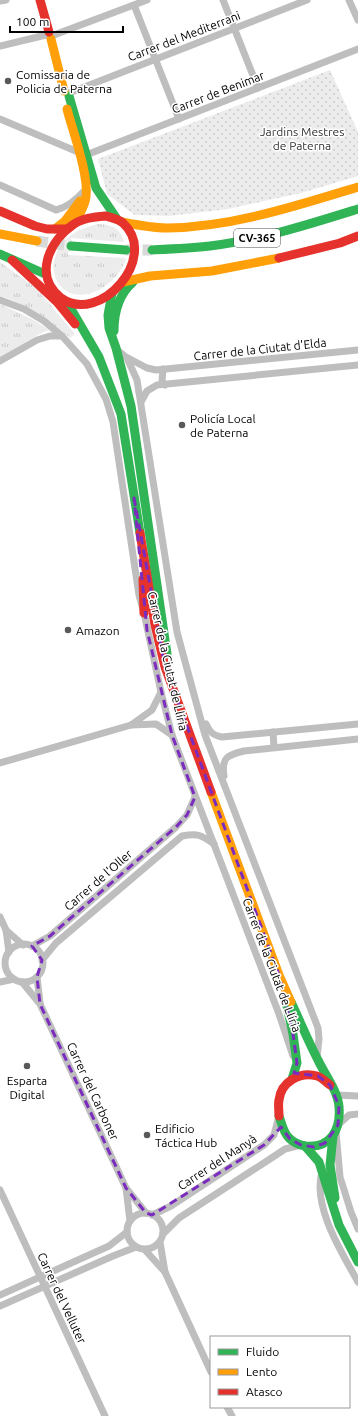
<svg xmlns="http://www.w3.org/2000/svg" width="358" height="1416" viewBox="0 0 358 1416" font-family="Ubuntu,sans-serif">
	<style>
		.grass { fill: url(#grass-tufts) }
		.park { fill: url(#park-dots) }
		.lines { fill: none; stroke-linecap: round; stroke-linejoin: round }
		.primary-tunnel { stroke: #d9d9d9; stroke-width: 11; stroke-dasharray: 11 5.5; stroke-linecap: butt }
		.street { stroke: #bebebe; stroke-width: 7 }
		.fast { stroke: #30b455; stroke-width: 9 }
		.slow { stroke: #ff9f0a; stroke-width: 9 }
		.jam { stroke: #e5322d; stroke-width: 9 }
		.marked { fill: none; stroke: #7b2cbf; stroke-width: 3; stroke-dasharray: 8 5; stroke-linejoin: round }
		.poi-dot { fill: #595959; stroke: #fff; stroke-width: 1.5 }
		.labels { text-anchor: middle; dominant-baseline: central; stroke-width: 3; stroke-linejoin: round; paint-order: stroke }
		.shield { fill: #fff; stroke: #4c4c4c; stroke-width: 1 }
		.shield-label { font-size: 11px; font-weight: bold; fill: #000 }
		.street-label { font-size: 12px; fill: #000; stroke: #fff }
		.poi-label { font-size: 12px; fill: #000; stroke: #fff; text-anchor: start }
		.park-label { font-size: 12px; fill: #333; stroke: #fff }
	</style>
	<defs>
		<pattern id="grass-tufts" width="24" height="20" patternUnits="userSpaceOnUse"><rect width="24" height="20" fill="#ececec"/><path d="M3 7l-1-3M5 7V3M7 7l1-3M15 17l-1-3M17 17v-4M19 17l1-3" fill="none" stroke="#c9c9c9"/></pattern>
		<pattern id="park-dots" width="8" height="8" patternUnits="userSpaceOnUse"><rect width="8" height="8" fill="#ececec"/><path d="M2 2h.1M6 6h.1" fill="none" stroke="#c9c9c9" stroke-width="1.8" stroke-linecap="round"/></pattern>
	</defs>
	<rect width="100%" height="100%" fill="#fff"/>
	<g class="grass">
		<path d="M97,224C110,224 121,228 124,242L71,238L68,255L126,258C123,270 114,280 104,287C60,314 36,264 69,237C77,230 88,227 97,224Z"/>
		<path d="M0,262L36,288L75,334L70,338C50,320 27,304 0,296Z"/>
		<polygon points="0,304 32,319 49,330 39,334 0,358"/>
	</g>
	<polygon class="park" points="330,70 358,132 358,176 301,193 228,209 169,216 135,215 107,194 98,159"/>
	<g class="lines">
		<g class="primary-tunnel">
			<polyline points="37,241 71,246"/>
			<polyline points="126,250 152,250"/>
		</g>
		<g class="street">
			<polyline points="223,0 258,88"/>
			<polyline points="349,0 358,20"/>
			<polyline points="0,1 6,0"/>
			<polyline points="134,5 179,119"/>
			<polyline points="54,35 147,0"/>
			<polyline points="0,46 46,35"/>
			<polyline points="69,93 307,0"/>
			<polyline points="0,119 78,152"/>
			<polyline points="86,155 358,49"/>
			<path d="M0,185L56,210C68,207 76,200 84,191"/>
			<polyline points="0,300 24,309 44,321 62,336 87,364 106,399 113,422 139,595 144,613 161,692 172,735 279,1014 293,1056"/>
			<polyline points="116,349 127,358 137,380 177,632 205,735 318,1028 319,1039 317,1057"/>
			<polyline points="128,358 147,368 156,370 358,350"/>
			<polyline points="0,361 37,340 50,336 62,336"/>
			<polyline points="163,369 162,381 165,385"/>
			<polyline points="141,402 147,391 157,385 358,365"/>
			<path d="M206,724C210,732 212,735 222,737L358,724"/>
			<polyline points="131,725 152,710 161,692"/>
			<polyline points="273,732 274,747"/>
			<polyline points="0,763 131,725 156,724 172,735"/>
			<path d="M224,776C221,757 228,755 244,751L358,739"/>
			<polyline points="0,917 6,930 9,952"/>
			<polyline points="6,930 23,945"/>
			<circle cx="24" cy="963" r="19"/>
			<polyline points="32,946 50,936 176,827 187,815 195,797"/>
			<path d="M42,960L56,943L182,836C198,833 201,835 214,844"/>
			<polyline points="37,977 40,1003"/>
			<polyline points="0,982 14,979"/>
			<polyline points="22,982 40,1004 126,1188 146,1213"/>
			<polyline points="336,1095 358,1096"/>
			<polyline points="338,1125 349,1115 358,1114"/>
			<polyline points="336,1132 340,1177 351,1212 358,1229"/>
			<path d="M322,1172C312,1206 342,1253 358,1282"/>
			<polyline points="126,1188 130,1221"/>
			<polyline points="0,1190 105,1416"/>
			<circle cx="145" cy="1231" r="18"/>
			<polyline points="152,1215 171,1206 264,1145 274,1135 279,1116"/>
			<polyline points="163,1234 179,1218 273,1157 285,1149 301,1145"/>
			<polyline points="160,1242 165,1272 211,1372"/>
			<polyline points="145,1250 165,1272"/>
			<polyline points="0,1295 109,1246 127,1232"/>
			<polyline points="0,1306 113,1256 136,1247"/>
			<polyline points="227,1407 232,1416"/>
		</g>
		<g class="fast">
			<polyline points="69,96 96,188 117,219"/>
			<polyline points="71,246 126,250"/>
			<path d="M152,250C171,249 191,248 210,246C260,240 310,224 358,209"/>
			<polyline points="0,254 45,274"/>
			<polyline points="112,293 108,315 109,328 116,348 131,406 167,654"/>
			<polyline points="67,302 99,357 121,414 140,533"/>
			<path d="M114,331C114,312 118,295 133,282"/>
			<polyline points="285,997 293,1034 297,1063 292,1079"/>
			<path d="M279,1116C282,1124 283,1132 289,1138C293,1142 300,1145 305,1146C330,1149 341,1130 339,1107C338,1091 325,1075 318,1060C308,1041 300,1021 291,1002"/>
			<polyline points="333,1136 330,1165 335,1198"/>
			<polyline points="305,1146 319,1162 339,1225 358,1262"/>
		</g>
		<g class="slow">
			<polyline points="51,39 64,91"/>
			<path d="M67,109C73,132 89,175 86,197C85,206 79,215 75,223"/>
			<path d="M122,222C137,225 152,228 167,228C232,227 296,206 358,187"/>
			<polyline points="55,229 65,221 80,201"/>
			<polyline points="0,234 37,241"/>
			<polyline points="123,282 150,276 212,271 279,258"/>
			<polyline points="211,792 279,975 291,1002"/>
		</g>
		<g class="jam">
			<polyline points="40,0 49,32"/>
			<polyline points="0,211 35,226 47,229 67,229"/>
			<path d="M106,216C112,218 119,219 123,223C160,257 100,326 61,298C33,276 49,241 74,224C83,218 95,217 106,216Z"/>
			<polyline points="279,258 340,243 358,236"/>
			<polyline points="12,260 57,302 75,324"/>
			<polyline points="140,533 155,625 165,667 211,792"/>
			<polyline points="143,579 144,613"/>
			<path d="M279,1116C279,1111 278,1105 279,1100C281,1082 300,1071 317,1076C321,1077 326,1082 330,1085"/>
		</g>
	</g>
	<path class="marked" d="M134,498L165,667L279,975L293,1034L297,1063L294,1073L318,1076L330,1085L339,1106L338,1125L325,1143L314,1147L301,1145L290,1139L281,1127L264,1145L152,1215L146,1213L126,1188L40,1004L37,977L42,960L32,946L50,936L176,827L187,815L195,797L172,735L147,630Z"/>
	<g class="poi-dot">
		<circle cx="8" cy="81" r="4"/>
		<circle cx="182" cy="425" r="4"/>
		<circle cx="68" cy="630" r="4"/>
		<circle cx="27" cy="1066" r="4"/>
		<circle cx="147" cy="1135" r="4"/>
	</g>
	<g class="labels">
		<rect class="shield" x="234" y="229" width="46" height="18" rx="3"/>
		<g class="shield-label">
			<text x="257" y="238">CV-365</text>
		</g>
		<g class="street-label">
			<text transform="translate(184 36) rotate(-21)">Carrer del Mediterrani</text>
			<text transform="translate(218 92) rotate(-21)">Carrer de Benimar</text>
			<text transform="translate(260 349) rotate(-6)">Carrer de la Ciutat d'Elda</text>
			<text transform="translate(168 661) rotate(77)">Carrer de la Ciutat de Llíria</text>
			<text transform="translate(98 880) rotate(-41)">Carrer de l'Oller</text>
			<text transform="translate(272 965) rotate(69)">Carrer de la Ciutat de Llíria</text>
			<text transform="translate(93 1091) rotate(65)">Carrer del Carboner</text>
			<text transform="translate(217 1162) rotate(-33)">Carrer del Manyà</text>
			<text transform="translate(62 1298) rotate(65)">Carrer del Velluter</text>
		</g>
		<g class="poi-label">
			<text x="16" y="74">Comissaria de<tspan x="16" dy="14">Policia de Paterna</tspan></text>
			<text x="190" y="418">Policía Local<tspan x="190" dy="14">de Paterna</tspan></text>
			<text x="76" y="630">Amazon</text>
			<text x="27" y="1080" text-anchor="middle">Esparta<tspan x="27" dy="14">Digital</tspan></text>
			<text x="155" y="1128">Edificio<tspan x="155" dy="14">Táctica Hub</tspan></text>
		</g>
		<g class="park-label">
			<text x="302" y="131">Jardins Mestres<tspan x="302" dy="14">de Paterna</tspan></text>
		</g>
	</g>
	<rect x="210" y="1336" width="140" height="72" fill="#ffffff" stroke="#999999"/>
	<rect x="218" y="1349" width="20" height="6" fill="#30b455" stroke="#999999"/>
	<text x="246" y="1356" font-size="12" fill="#000000">Fluido</text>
	<rect x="218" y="1369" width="20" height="6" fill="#ff9f0a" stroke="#999999"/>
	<text x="246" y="1376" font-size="12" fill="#000000">Lento</text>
	<rect x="218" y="1389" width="20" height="6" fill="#e5322d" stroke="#999999"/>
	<text x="246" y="1396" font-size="12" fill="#000000">Atasco</text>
	<path d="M10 26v6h113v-6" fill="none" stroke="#000000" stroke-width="2"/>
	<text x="16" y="26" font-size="12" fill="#000000" stroke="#ffffff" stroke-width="3" paint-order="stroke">100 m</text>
</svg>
